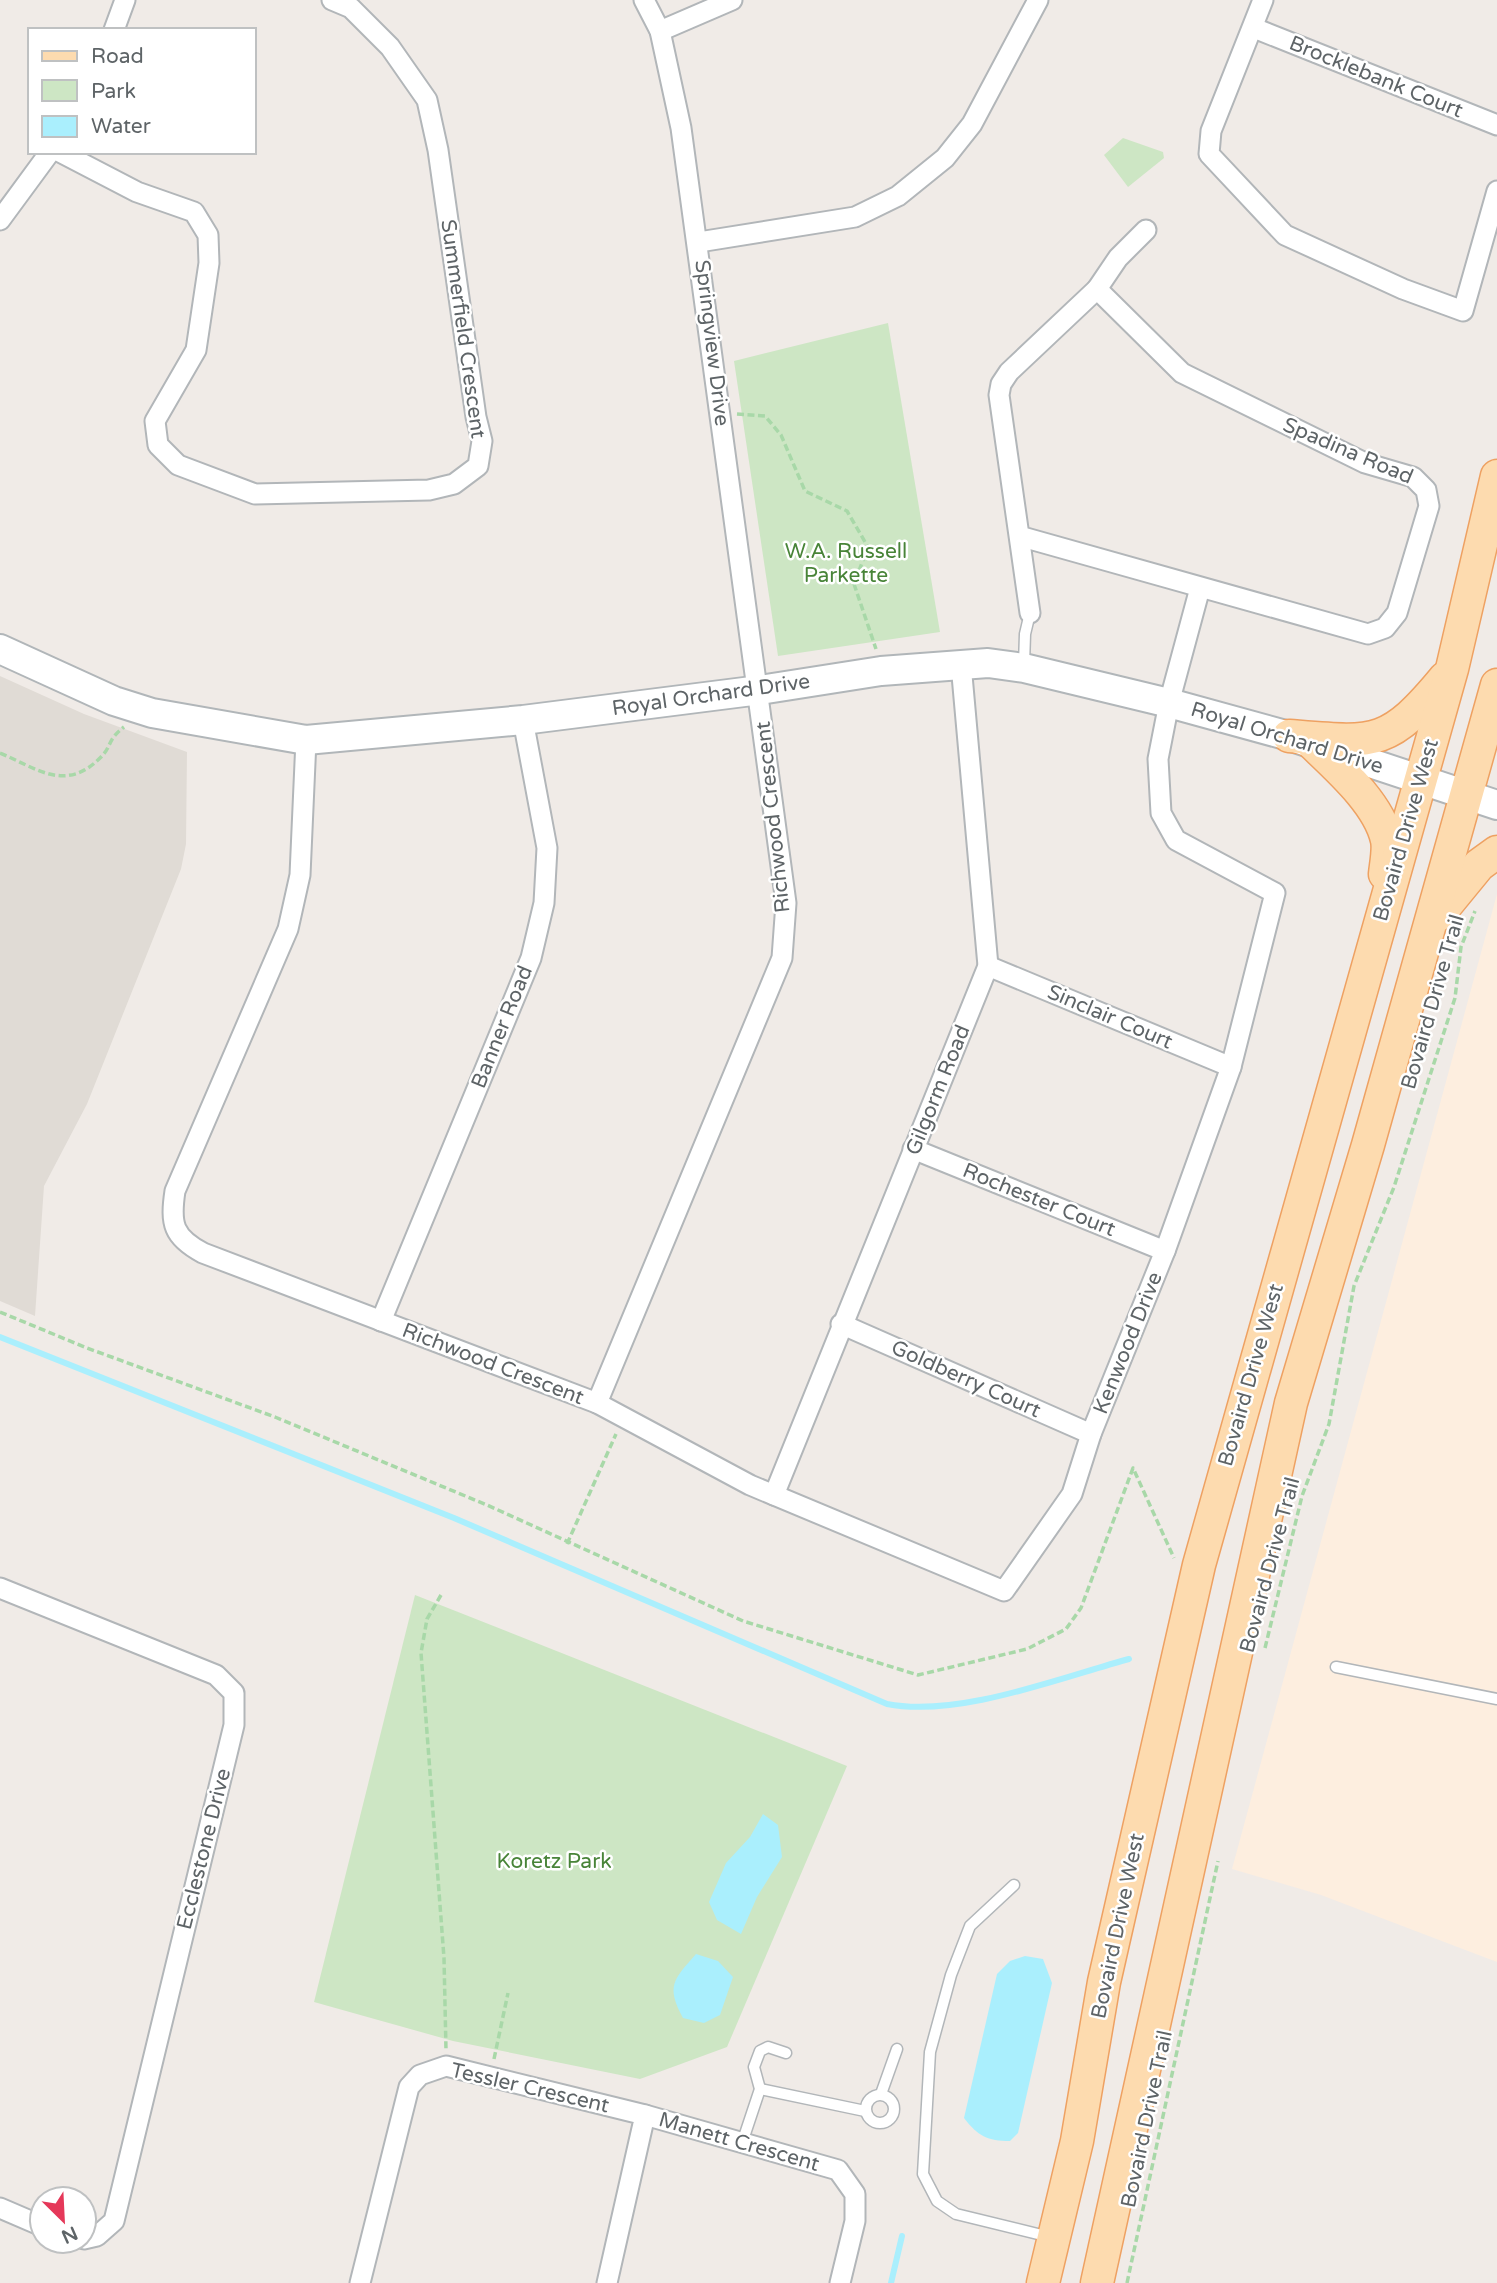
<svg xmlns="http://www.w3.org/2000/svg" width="1497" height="2283" viewBox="0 0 1497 2283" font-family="'Varela Round',sans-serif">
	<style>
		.commercial { fill: #fdeedf }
		.education { fill: #e0dbd5 }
		.green { fill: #cde6c4 }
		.water { fill: #aaeffd }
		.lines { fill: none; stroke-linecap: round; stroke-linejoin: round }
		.stream { stroke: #aaeffd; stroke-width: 6 }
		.lane-casing { stroke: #b2b6b9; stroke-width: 13 }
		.street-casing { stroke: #b2b6b9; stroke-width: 23 }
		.secondary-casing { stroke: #b1b6b9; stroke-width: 32 }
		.primary-casing { stroke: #eea162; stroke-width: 35 }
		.path { stroke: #a8d8a8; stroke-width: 3.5; stroke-dasharray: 7 3.5; stroke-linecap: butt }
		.lane { stroke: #fff; stroke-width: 10 }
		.street { stroke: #fff; stroke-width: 19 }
		.secondary { stroke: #fff; stroke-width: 28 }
		.primary { stroke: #fddbaf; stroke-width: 32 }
		.labels { text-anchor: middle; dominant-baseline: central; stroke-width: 5; stroke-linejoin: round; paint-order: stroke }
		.street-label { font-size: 21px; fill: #5e6467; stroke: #fff }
		.park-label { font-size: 21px; fill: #488438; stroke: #fff }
	</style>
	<rect width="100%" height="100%" fill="#f0ebe7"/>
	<polygon class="commercial" points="1497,894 1497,1962 1321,1895 1232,1869"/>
	<polygon class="education" points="0,676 84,714 187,752 186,844 181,869 87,1104 44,1186 35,1316 0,1301"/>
	<g class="green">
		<polygon points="1123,138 1163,152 1164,158 1128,187 1104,155"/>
		<polygon points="888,323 940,632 778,656 734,361"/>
		<polygon points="415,1595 847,1766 727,2047 640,2079 453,2041 314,2002"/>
	</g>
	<g class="water">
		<polygon points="763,1814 778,1825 782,1857 757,1897 741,1934 717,1920 709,1902 726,1863 750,1837"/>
		<path d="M696,1954L718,1961L733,1977L720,2015L704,2023L683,2018C666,1986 673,1980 696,1954Z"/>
		<path d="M1025,1956L1043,1959L1052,1983L1018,2133L1010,2141C987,2141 978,2136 964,2118L997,1974L1010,1961Z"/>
	</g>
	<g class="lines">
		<g class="stream">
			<path d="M0,1337L454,1518L887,1704C958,1718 1059,1678 1129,1659"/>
			<polyline points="891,2283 902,2236"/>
		</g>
		<defs>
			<g id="lane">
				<polyline points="1024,664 1025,634 1030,613"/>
				<polyline points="1336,1667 1497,1699"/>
				<polyline points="1014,1885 970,1926 951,1975 930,2052 923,2174 937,2201 956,2214 1050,2237"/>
				<polyline points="760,2089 865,2111"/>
				<polyline points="881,2094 897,2049"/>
				<circle cx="880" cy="2109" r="14"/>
				<polyline points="742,2143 760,2089 754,2067 760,2051 768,2047 786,2053"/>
			</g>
			<g id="street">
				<polyline points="1263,0 1211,131 1209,154 1285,235 1403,289 1463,311 1497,191"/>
				<polyline points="1254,28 1497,125"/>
				<polyline points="114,30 125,0"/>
				<polyline points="660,31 732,0"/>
				<polyline points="60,152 137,192 194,212 208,235 209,263 196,350 155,421 158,445 178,465 255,494 429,490 454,484 478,466 482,441 476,417 438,150 427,100 390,47 351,8 332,0"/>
				<polyline points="0,220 50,152"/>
				<polyline points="699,242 855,217 898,196 945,158 972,124 1038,0"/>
				<polyline points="1097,289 1118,258 1146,230"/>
				<polyline points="1019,536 1368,634 1385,628 1397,613 1429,506 1426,490 1413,477 1365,463 1182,373 1097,289 1009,372 1001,384 999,395 1030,613"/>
				<path d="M306,740L300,875L288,929L175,1191C170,1224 173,1237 203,1253L597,1403L782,958L786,903L681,128L660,31L644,0"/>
				<polyline points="988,966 1231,1067"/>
				<polyline points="913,1149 1165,1251"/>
				<polyline points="381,1321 531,958 544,903 547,848 523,720"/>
				<polyline points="841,1324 1091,1434"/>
				<polyline points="597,1403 750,1485 1004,1591 1072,1494 1091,1434 1165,1251 1231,1067 1275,893 1176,840 1161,813 1158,759 1169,703 1200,588"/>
				<polyline points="774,1495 988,966 961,664"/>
				<polyline points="0,1588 216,1675 234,1693 234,1725 114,2221 97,2236 84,2239"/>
				<polyline points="645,2115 838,2170 855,2194 855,2221 840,2283"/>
				<polyline points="0,2208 42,2226"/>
				<polyline points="360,2283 409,2087 420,2075 446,2066 645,2115 607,2283"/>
			</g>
			<polyline id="secondary" points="0,649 114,701 152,713 306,740 523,720 760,690 881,671 988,663 1024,668 1169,703 1289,736 1497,805"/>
			<g id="primary">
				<path d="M1289,736C1375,743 1388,747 1445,678"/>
				<path d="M1313,744C1339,769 1379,804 1387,840C1389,850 1386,864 1385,874"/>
				<polyline points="1438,915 1479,865 1497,852"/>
				<polyline points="1043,2283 1077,2141 1104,1982 1199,1565 1452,669 1497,476"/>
				<polyline points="1097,2283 1291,1403 1368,1145 1497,685"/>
			</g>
		</defs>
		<use href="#lane" class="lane-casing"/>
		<use href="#street" class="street-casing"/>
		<use href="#secondary" class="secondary-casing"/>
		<use href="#primary" class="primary-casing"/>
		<g class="path">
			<polyline points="737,414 765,416 781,435 805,491 847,511 868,547 854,584 876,649"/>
			<path d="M0,753C38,769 66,793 101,757C112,746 107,740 124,727"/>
			<polyline points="0,1312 87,1348 275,1417 487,1505 743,1621 918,1675 1027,1649 1066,1629 1081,1608 1133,1468 1174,1558"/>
			<polyline points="567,1544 616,1434"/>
			<polyline points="441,1595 427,1619 421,1653 444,1958 446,2050"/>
			<polyline points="1265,1648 1302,1496 1329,1424 1354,1286 1394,1187 1455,998 1461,947 1475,911"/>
			<polyline points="494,2059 508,1993"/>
			<polyline points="1127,2283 1218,1861"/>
		</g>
		<use href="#lane" class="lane"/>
		<use href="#street" class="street"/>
		<use href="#secondary" class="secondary"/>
		<use href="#primary" class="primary"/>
	</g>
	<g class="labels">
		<g class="street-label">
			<text transform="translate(1376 77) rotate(22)">Brocklebank Court</text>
			<text transform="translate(463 329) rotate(82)">Summerfield Crescent</text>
			<text transform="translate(712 343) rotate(83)">Springview Drive</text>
			<text transform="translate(1348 451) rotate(23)">Spadina Road</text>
			<text transform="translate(711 695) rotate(-8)">Royal Orchard Drive</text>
			<text transform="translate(1287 738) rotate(17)">Royal Orchard Drive</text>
			<text transform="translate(773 817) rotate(-96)">Richwood Crescent</text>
			<text transform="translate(1406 830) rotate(-74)">Bovaird Drive West</text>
			<text transform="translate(1433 1002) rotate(-74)">Bovaird Drive Trail</text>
			<text transform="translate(1110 1017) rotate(23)">Sinclair Court</text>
			<text transform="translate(502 1027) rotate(-68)">Banner Road</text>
			<text transform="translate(938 1090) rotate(-68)">Gilgorm Road</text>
			<text transform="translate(1039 1200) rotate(22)">Rochester Court</text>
			<text transform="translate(1128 1343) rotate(-68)">Kenwood Drive</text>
			<text transform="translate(493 1364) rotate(21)">Richwood Crescent</text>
			<text transform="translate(1251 1375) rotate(-74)">Bovaird Drive West</text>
			<text transform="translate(966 1379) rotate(24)">Goldberry Court</text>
			<text transform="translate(1270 1565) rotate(-75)">Bovaird Drive Trail</text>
			<text transform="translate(204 1849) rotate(-76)">Ecclestone Drive</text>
			<text transform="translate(1118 1926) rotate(-78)">Bovaird Drive West</text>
			<text transform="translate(530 2088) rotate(13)">Tessler Crescent</text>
			<text transform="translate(1147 2119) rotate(-78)">Bovaird Drive Trail</text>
			<text transform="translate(739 2142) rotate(16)">Manett Crescent</text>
		</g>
		<g class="park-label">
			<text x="846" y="551">W.A. Russell<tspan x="846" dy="24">Parkette</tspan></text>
			<text x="554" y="1861">Koretz Park</text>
		</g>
	</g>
	<rect x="28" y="28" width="228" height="126" fill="#ffffff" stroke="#bfc1c2" stroke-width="2"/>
	<rect x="42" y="51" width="35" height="10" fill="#fddbaf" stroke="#bfc1c2" stroke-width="2"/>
	<text x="91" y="63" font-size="21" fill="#5e6467">Road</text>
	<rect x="42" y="80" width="35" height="21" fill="#cde6c4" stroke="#bfc1c2" stroke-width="2"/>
	<text x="91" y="98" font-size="21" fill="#5e6467">Park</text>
	<rect x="42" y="116" width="35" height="21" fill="#aaeffd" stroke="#bfc1c2" stroke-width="2"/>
	<text x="91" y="133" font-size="21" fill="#5e6467">Water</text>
	<g transform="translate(63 2220) rotate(156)"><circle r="33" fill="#ffffff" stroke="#bfc1c2" stroke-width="2"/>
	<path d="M0-5L12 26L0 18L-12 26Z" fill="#e53859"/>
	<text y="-10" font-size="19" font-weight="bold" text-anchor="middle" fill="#5e6467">N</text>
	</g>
</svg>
